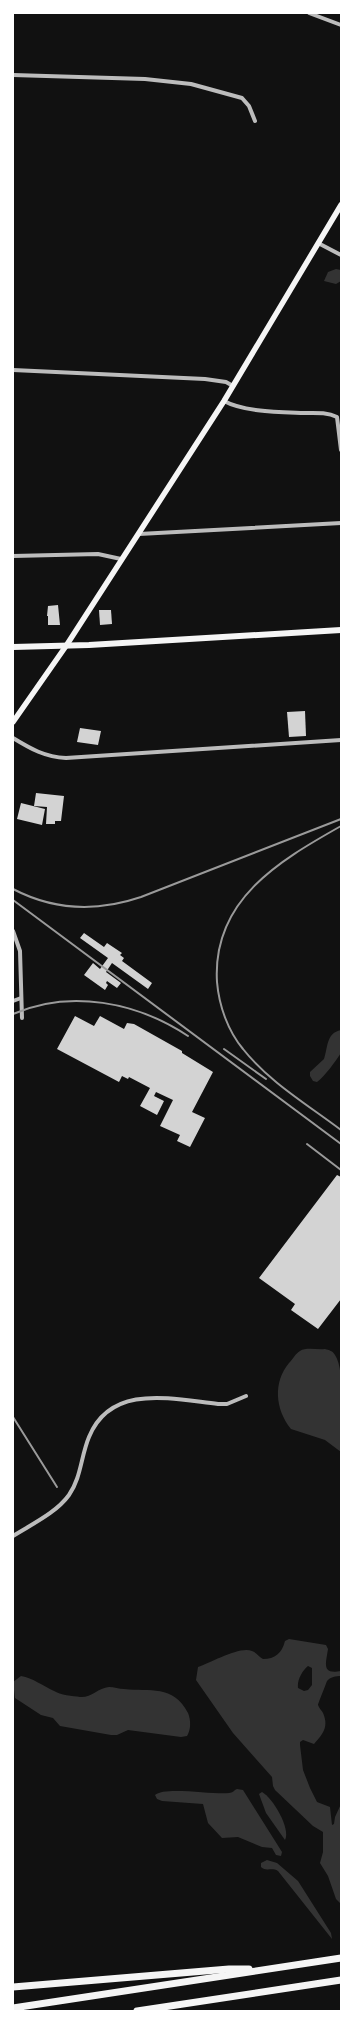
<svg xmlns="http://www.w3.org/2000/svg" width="354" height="2024" viewBox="0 0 354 2024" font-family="'Work Sans',sans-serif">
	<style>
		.water { fill: #333; fill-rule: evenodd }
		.building { fill: #d3d3d3 }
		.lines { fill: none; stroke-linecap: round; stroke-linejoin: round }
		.minor { stroke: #bcbcbc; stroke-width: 4 }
		.secondary { stroke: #f5f5f5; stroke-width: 5.5 }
		.primary { stroke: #f5f5f5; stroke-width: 6 }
		.motorway { stroke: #f5f5f5; stroke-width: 7 }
		.rail { stroke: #9a9a9a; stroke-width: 2 }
	</style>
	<rect width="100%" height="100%" fill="#111"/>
	<g class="water">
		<polygon points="336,269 341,270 341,281 336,284 324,281 328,272"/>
		<path d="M341,1030V1053C335,1062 325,1076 317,1082L313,1081L310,1076V1072L324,1059C328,1048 326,1033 341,1030Z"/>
		<path d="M325,1349C329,1350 333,1351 335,1355C346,1371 341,1430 341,1452L325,1440L291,1429C275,1409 273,1382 289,1363C293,1359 296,1353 300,1351C306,1347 317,1350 325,1349Z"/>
		<path d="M289,1639L326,1645L328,1649C326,1663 321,1675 341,1671V1676C336,1676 330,1677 327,1681C326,1684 318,1704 318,1705C319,1708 322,1711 323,1713C329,1727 323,1734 314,1744L303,1740L300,1742V1745L303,1770L310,1788L317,1802L330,1807L332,1825L334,1824L335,1817L341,1804V1904L336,1899L328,1876L320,1863L323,1852V1832L313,1826L275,1790L273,1786L272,1777L233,1733L196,1680L198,1667C211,1663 239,1646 252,1651C257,1653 259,1657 263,1659C275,1659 282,1653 285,1641ZM308,1666L312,1668V1685L308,1690L304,1691L298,1688C297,1680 302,1671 308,1666Z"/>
		<path d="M21,1676C33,1678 43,1686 54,1691C60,1695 73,1696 80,1697C91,1698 98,1688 109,1687C114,1687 119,1689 124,1689C150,1692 173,1684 188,1713C191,1720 191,1730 187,1736L181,1737L128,1730L117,1735H111L60,1726L53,1718L41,1715L15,1698L13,1682Z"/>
		<path d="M237,1789L243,1790L282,1852L281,1856L276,1855L272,1848L262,1847L238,1837L222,1838L208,1823L203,1804L162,1801L157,1799L155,1795C164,1786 215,1795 229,1793C233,1793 234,1790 237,1789Z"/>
		<path d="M262,1792C273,1798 291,1829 285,1840L266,1813L259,1794Z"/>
		<path d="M267,1860L277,1863L298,1881L331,1933L332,1939L278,1871C272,1867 266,1872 261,1867V1863Z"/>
	</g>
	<g class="building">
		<polygon points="58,605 60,625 48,625 48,616 47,616 48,606"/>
		<polygon points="99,610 111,610 112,624 100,625"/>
		<polygon points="305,711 306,736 289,737 287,712"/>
		<polygon points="80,728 101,731 98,745 77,742"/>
		<polygon points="36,793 64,796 61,821 55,821 55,824 46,824 47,807 34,806"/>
		<polygon points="21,803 45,809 42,825 17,819"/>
		<polygon points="84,933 104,947 107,943 122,953 120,955 124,958 122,961 152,983 148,989 112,963 106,972 121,983 117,988 107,981 106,983 108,985 105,990 84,975 93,963 100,969 108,958 80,938"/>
		<polygon points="75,1016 94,1026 100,1016 124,1029 127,1023 134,1024 182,1051 182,1053 213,1072 192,1112 205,1118 190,1147 177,1141 180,1135 160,1126 173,1100 156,1092 154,1096 164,1101 157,1115 140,1106 150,1088 129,1077 128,1079 122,1076 119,1082 57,1049"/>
		<polygon points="337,1175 341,1177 341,1299 318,1329 291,1310 295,1304 259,1278"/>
	</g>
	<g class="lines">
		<g class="minor">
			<polyline points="309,13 341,25"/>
			<polyline points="13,75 145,79 191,84 242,98 249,106 255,121"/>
			<polyline points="318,243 341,255"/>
			<polyline points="13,370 205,379 226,382 233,386"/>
			<path d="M224,401C244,412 280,412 304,413C315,413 327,412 337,417L341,450"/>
			<polyline points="139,534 341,523"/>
			<polyline points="13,556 98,554 121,559"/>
			<path d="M13,738C31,749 45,757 66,758L341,740"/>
			<polyline points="13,931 20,951 22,1018"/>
			<polyline points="13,1001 21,998"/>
			<path d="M13,1536C32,1524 56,1513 69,1495C81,1478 81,1456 89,1437C111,1383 172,1399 218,1404H227L246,1396"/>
		</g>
		<polyline class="secondary" points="13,722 66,646 224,401 341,205"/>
		<polyline class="primary" points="13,647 89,645 341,630"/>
		<g class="motorway">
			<polyline points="13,1987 229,1969 249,1969"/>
			<polyline points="13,2008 341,1958"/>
			<polyline points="137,2011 341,1980"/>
		</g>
		<g class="rail">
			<path d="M341,826C279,861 212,900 217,982C219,1006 228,1031 243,1049C269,1082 308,1105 341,1130"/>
			<path d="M13,889C55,911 97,912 141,897L341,819"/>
			<polyline points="13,900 341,1144"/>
			<path d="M13,1014C70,989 137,1002 188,1036"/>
			<polyline points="224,1049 266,1079"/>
			<polyline points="307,1144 341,1170"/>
			<polyline points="13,1417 57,1487"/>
		</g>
	</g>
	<rect width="354" height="2024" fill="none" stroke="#ffffff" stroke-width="28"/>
</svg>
